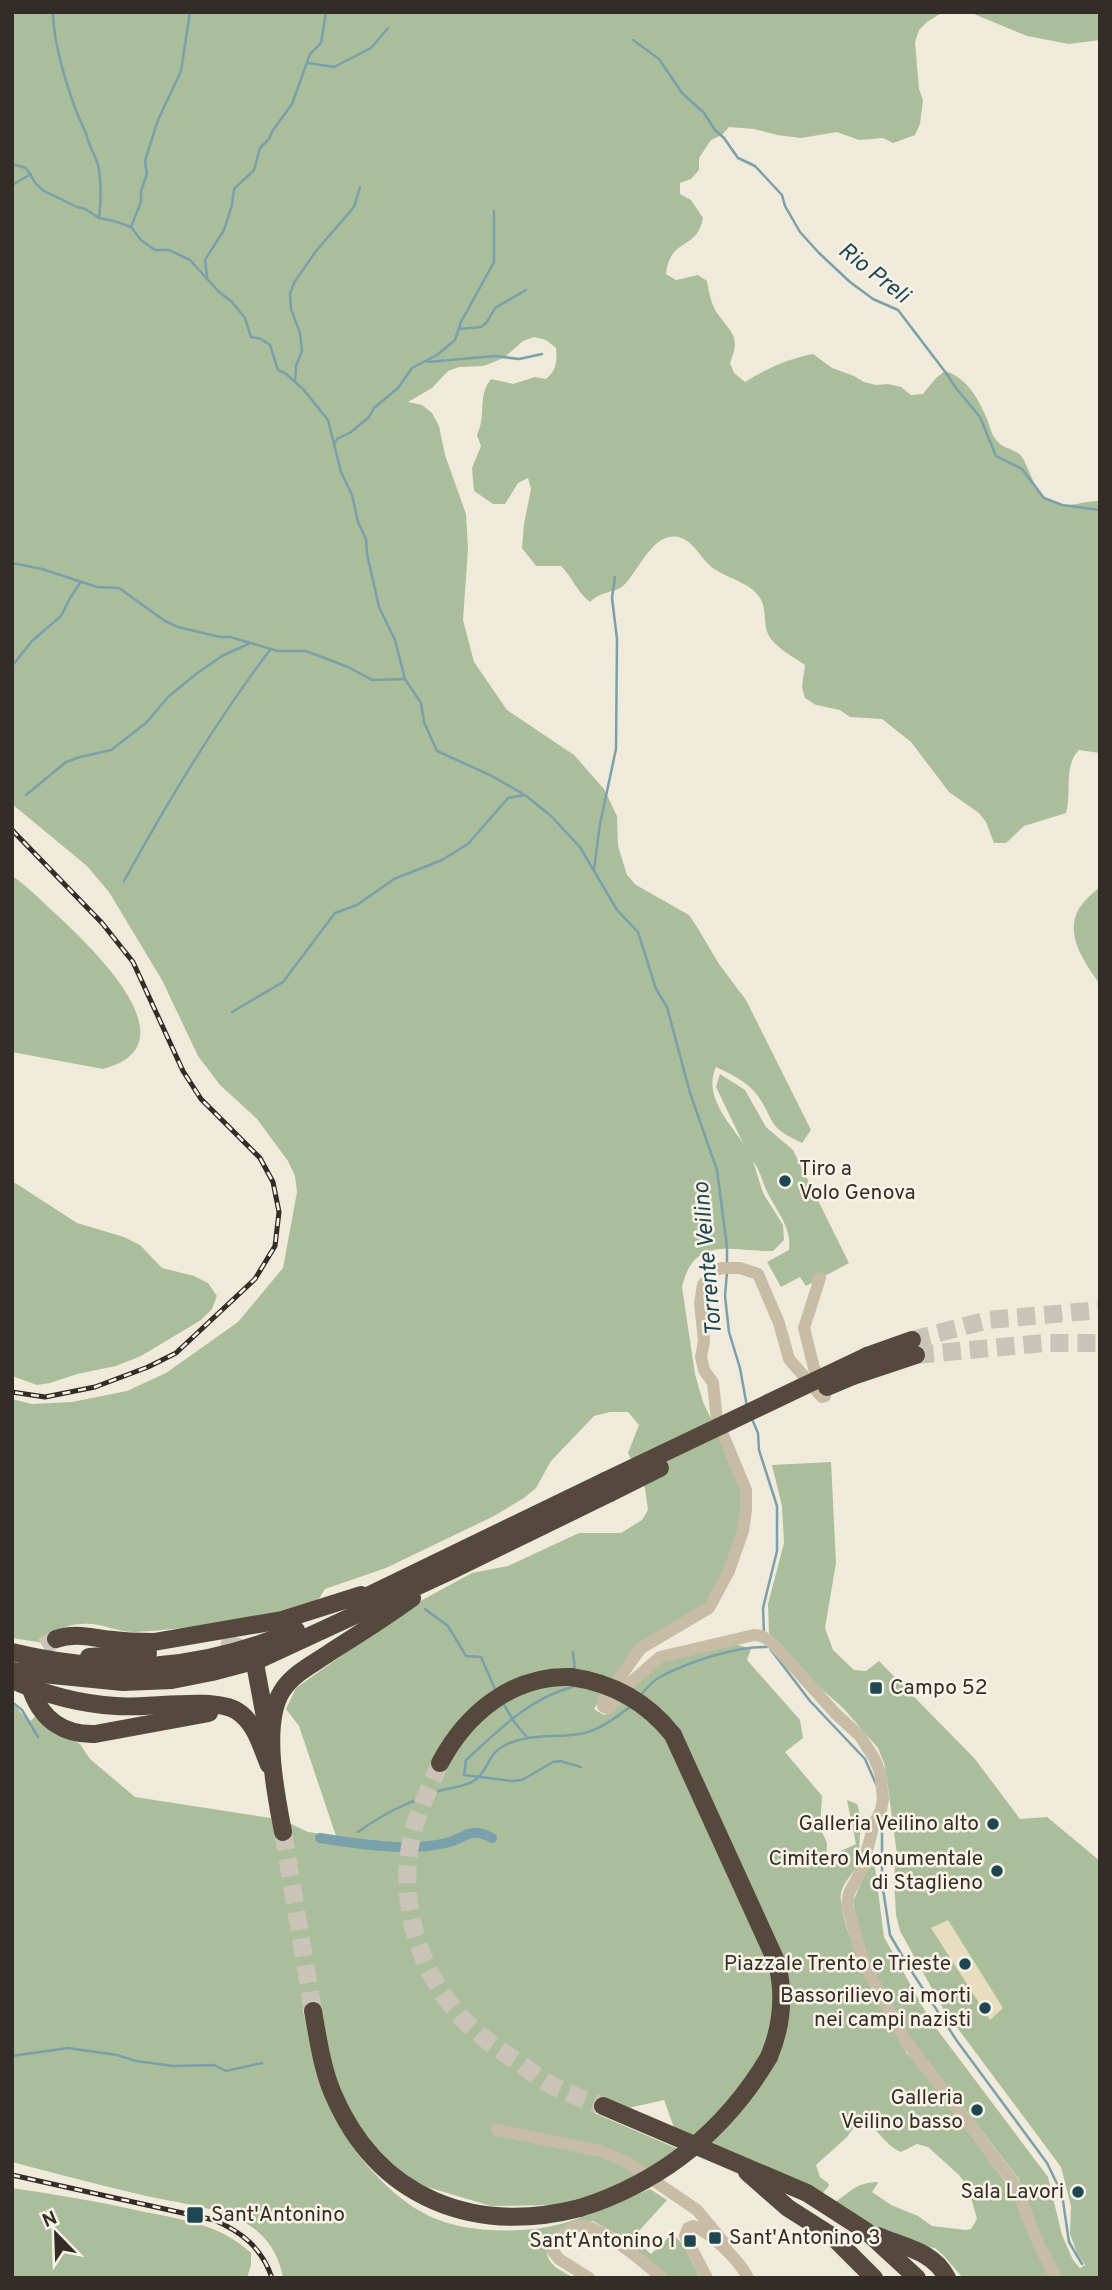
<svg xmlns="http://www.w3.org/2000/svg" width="1112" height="2290" viewBox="0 0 1112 2290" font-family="Overpass,sans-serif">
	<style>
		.green { fill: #abbe9b }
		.plaza { fill: #e7dec1 }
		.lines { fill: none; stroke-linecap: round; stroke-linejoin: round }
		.stream { stroke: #7aa0ac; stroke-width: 2.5 }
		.canal { stroke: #7aa0ac; stroke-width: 10 }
		.highway-tunnel { stroke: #cac4b6; stroke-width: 18; stroke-dasharray: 18 9; stroke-linecap: butt }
		.minor { stroke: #c7bca6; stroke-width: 12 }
		.highway { stroke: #55493e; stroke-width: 18 }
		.rail-casing { stroke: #342d27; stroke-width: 5 }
		.rail { stroke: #f8f3e6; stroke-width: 2.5; stroke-dasharray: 8; stroke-linecap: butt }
		.highway-bridge { stroke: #55493e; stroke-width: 18 }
		.poi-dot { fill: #1e4653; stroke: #f8f3e6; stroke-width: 2.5 }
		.labels { text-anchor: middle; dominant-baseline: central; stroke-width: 5; stroke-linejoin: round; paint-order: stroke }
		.poi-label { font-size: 21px; fill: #342d27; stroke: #f8f3e6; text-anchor: end }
		.water-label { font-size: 23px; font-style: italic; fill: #1e4653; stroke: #f8f3e6 }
	</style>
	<rect width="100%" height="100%" fill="#f0eada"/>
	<g class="green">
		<path d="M12,12H943L927,22L919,30L915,42L919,89L923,100L920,124L915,135L893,143L883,138L859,140L837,132L801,138L777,135L754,129L729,127L722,135L711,140L699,158V170L691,179L680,183V194L691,200L703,218C697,251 670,237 666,274L676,280L698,275L707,281C709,292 711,304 717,313C732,334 741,336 730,363L734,373L745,382C768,368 787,359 813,354L832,368L854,376L864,382L876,385L888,384L901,387L911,395L923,394L936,378L945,371C966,377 979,399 987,419C990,427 992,437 999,443C1005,449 1016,449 1022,457C1032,473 1035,498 1056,504C1070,508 1086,500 1100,501V753L1079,750C1063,766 1072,792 1066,813L1024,826L1006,843H994L986,822L979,813L949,792L911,742L882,719L850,717L840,710L816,705L805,698L802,687L805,665C794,657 774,647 768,634C763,623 767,609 760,598C752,584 730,579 716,570C702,562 696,543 681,538C654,528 638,573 623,586C614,593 601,591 590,602C577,592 572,577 561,566H536L522,548L524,524L531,489L528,478L518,483L505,504H493L474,491L472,468L481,446L477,435C487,414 477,396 491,379L513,384L535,377L546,379C557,370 557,362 556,348L546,340L534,337L523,341L505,357L494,362L483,366L459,367L448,371L432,388L408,402L422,405L432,413L439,426L445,455L466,514L468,549L463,620L474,662L507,710L574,755L604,789L617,816L618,846L627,875L636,885L689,915L697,927L719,964L746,1000L811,1130L802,1143C767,1127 776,1123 758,1096C748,1082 731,1074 716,1067C703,1095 728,1121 743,1143L716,1087L720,1074L745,1090L766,1127L793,1150L849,1263L806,1286L800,1277L781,1287L767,1262L789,1250C792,1225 774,1209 765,1187C761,1177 759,1169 753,1161L763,1193L783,1225L784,1240L773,1251C733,1252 694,1234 682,1287L695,1374L703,1402L734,1467L741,1486L742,1507L738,1532L723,1574L709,1601L630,1654L594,1709L604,1715L613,1712L633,1685L658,1661L735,1644L751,1649L747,1660L800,1720L803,1738L785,1752L822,1796L820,1828L827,1843L826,1865L835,1867L841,1851L856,1844L847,1800L857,1804C865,1824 856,1841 861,1861C855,1871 843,1882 841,1893C836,1926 890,2021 907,2054L914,2059L1011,2190L1050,2278H963L943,2255L935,2248L895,2241L835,2202C851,2192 855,2183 877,2182L878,2183L872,2192L891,2205L918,2216L932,2226L966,2230L971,2229L977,2219L968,2187L959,2175L928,2147L917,2144L901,2152C883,2145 877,2123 858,2121L847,2137L816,2165L820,2177L828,2183L829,2186L821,2195L676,2133L664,2100L624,2109L604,2097L594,2113L683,2151L602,2193L562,2205L491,2206L417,2184L375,2150L353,2121L338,2085L317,2013L318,2003L312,2001L307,2003L303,2010C309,2037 313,2067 323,2093C341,2141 390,2202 439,2220C467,2231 504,2232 534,2229C574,2225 612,2204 650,2189L667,2200L639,2231L646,2242L643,2247L651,2254L672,2234L682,2243L700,2278H666L622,2237L593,2221C577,2225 534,2237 550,2261C554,2268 566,2273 573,2278H283C280,2260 272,2244 258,2232C233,2208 175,2203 142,2195C99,2185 55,2173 12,2162V1702L29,1722L36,1716L80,1744L90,1759L135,1797L271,1818L275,1836L289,1834L287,1822L308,1832L336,1836L299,1726L286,1709L296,1688L413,1605L472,1573L508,1566L579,1533H621L642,1520L648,1510L645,1488L628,1453L639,1425L628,1412H610L594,1416L551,1461L536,1488L524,1498L494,1516L386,1568L325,1589C324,1590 320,1598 319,1598C298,1617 166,1631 135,1632C117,1632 99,1622 82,1624C71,1624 60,1629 51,1633L57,1645L12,1638V1399L32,1404L72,1402L127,1391L166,1373L238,1322L283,1268L297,1192L295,1176L288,1161L257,1119L220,1085L198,1056L162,980L109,892L87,866L12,804Z"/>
		<polygon points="969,12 1100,12 1100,40 1069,44 1027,36"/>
		<path d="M12,876C29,887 42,902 57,915C90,946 196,1045 103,1069L12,1052Z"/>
		<path d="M1100,887V984C1083,961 1061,929 1083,903C1088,897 1094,892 1100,887Z"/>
		<polygon points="12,1181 77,1223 124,1237 140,1245 162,1268 194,1276 208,1283 217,1296 212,1309 201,1320 141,1356 116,1366 77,1374 50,1383 37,1385 12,1376"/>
		<polygon points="831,1462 836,1563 825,1628 833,1650 854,1670 866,1671 879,1661 975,1759 1020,1819 1047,1817 1100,1861 1100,2278 1060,2278 1042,2241 1019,2179 908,2035 866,1961 853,1902 872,1857 875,1868 884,1937 930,2020 1048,2177 1062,2235 1073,2260 1080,2268 1085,2265 1077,2253 1070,2234 1071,2206 1061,2167 944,2010 900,1931 896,1915 894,1875 897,1854 885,1766 878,1748 844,1709 806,1675 769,1633 768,1604 784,1543 782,1506 772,1465"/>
		<path d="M12,2188C54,2194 95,2201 136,2210C177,2219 220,2223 251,2253V2265L247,2278H12Z"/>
	</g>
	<polygon class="plaza" points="948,1920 1003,2008 990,2020 931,1928"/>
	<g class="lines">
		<g class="stream">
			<path d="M53,12C53,44 71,104 86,133C88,145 95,154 98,165C102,183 101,200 99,218"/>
			<polyline points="633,40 659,59 682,93 704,113 715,130 724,138 738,158 755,166 782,195 785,206 800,232 819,253 850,282 873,299 898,310 946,373 956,388 980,417 996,456 1022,469 1044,498 1062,505 1100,510"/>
			<polyline points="308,63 334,67 371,48 388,28"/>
			<polyline points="12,164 26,168 36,184 44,191 77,207 85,209 99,218 114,221 131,227 141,240 155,250 169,250 190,260 219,292 231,301 245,318 251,337 261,339 270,345 278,370 285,373 303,389 328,420 341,472 352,495 358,522 366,539 367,554 379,607 395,640 405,679"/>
			<polyline points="12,185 31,174"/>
			<polyline points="131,227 141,202 141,191 147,174 145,161 158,120 181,71 190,12"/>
			<polyline points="207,277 205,260 224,230 232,205 234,189 254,170 260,148 269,139 273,130 292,104 310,54 321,43 326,12"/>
			<polyline points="459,329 481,327 487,322 495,308 526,290"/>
			<polyline points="428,362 495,356 519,359 542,354"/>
			<polyline points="295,381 296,366 302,351 300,333 291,309 290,294 294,283 316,251 354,207 360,187"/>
			<polyline points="334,445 337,439 351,432 369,417 374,408 398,388 412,368 437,355 455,340 461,322 494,262 494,211"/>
			<polyline points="12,563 42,569 97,587 119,588 165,621 178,627 220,637 230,637 278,651 306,651 348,667 372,680 405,679 421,703 424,722 437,751 490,775 525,795 551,816 580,847 617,910 638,932 656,989 667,1007 690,1093 717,1170 727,1247 727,1262"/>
			<polyline points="12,666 32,641 61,616 70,598 80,583"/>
			<polyline points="26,795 66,762 80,757 111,750 146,723 168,697 196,674 222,656 248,644"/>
			<polyline points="594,869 600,824 616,749 617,639 612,598 615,577"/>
			<path d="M124,881C168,801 215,722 270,650"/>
			<polyline points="232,1012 283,982 335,913 357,905 394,879 442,860 468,844 508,798 524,795"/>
			<polyline points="727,1272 725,1296 729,1332 740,1368 747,1407"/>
			<polyline points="752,1419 758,1433 759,1450 777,1506 777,1551 763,1608 764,1634"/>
			<polyline points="425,1609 448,1626 466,1656 481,1657 495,1689"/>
			<polyline points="771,1650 810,1701 865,1759 876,1784"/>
			<polyline points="573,1652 575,1670"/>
			<path d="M573,1683L572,1687C528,1699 498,1731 466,1760L464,1775L512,1781L522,1780L553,1762L560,1761L581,1767"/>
			<path d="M640,1696C646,1689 652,1681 660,1677C688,1662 736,1646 767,1647"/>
			<polyline points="12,1702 22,1710 38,1737"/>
			<polyline points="504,1705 515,1723 526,1736"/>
			<polyline points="882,1818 882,1882 890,1935 910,1969 957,2041 1047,2163 1062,2194 1069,2242 1082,2264"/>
			<path d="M358,1832C384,1813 409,1802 439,1791C451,1787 464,1788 475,1780C489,1770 487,1754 505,1745C531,1733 553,1738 579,1734C597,1732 617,1717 631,1706"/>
			<polyline points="12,2056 68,2048 117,2055 136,2061 173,2066 214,2065 226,2071 262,2063"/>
		</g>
		<path class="canal" d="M320,1838C358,1844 409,1852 446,1843C467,1838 469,1826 492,1838"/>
		<g class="highway-tunnel">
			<polyline points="912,1340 988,1320 1100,1310"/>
			<polyline points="916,1355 1044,1343 1100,1343"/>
			<polyline points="221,1643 238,1647 247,1654"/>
			<polyline points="29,1669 39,1649 56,1639"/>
			<path d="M440,1763C431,1786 419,1808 413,1832C397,1896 416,1967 460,2016C476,2034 498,2049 518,2062C529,2070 541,2080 553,2086C569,2094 586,2100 603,2106"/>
			<polyline points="283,1832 313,2011"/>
		</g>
		<g class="minor">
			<path d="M820,1278L804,1328L814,1368L826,1392L825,1396L822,1397L789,1359L779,1323L758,1274L740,1268H722L713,1271L703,1285L700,1303L704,1341L701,1357L704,1370L713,1383L717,1420L746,1490V1510L743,1531L729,1571L709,1608L641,1648L603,1701V1706L606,1708L610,1707L630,1683L660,1657L754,1635C763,1635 767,1639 774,1645L836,1714L860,1736L874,1758L880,1772L883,1799L881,1810L874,1824L862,1869L849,1893L847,1905L863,1961L905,2040L1014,2183L1039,2245L1056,2278"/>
			<polyline points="497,2130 600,2151 625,2161 697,2210 726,2245 726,2250"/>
			<path d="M589,2278L559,2259L552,2250C553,2241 557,2239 564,2234C571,2229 576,2225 584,2226C606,2230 645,2263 662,2278"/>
			<path d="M707,2278L685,2236L688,2228L693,2226C712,2233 739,2260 748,2278"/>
		</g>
		<g class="highway">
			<polyline points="867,1356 912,1340"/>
			<polyline points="853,1376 916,1355"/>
			<polyline points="353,1603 605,1481"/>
			<path d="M56,1639C75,1632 93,1638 113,1640C127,1642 140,1642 154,1642L282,1620L361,1595"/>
			<path d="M12,1652C112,1676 201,1671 296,1630"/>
			<polyline points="89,1657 148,1653"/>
			<polyline points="256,1669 267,1728"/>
			<polyline points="12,1671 123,1682 172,1680 212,1672 258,1660 450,1571 610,1493"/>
			<path d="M12,1680C44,1694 81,1704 116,1706C146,1709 214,1696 237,1711C255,1722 261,1746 269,1765"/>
			<path d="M32,1692C43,1721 65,1735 95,1734L209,1713"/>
			<path d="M673,1735L777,1963C785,1996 782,2026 769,2057"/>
			<path d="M440,1763C466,1714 512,1675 571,1677"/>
			<path d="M283,1832C276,1795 261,1724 282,1691C293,1673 315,1663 332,1651C359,1634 386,1617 412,1598"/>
			<path d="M313,2011C318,2039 322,2068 333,2094C378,2199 474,2235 580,2208"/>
			<polyline points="603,2106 807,2193 866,2231 917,2278"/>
			<polyline points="747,2172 788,2208 832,2236 874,2278"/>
			<path d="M878,2236C903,2247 934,2251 947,2278"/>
		</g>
		<defs>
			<g id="rail">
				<polyline points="12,830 102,923 133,962 183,1071 201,1099 260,1158 273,1182 279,1212 275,1246 255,1279 176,1353 148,1367 95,1387 45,1397 12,1392"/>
				<path d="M12,2175L214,2220C242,2232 262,2248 272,2278"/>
			</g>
		</defs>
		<use href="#rail" class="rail-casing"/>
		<use href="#rail" class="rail"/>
		<g class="highway-bridge">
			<polyline points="827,1387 853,1376"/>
			<polyline points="605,1481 867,1356"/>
			<polyline points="610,1493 660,1468"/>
			<path d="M571,1677C613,1683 647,1702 673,1735"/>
			<path d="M580,2208C661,2182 725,2131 769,2057"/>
		</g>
	</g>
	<g class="poi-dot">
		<circle cx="785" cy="1181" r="7"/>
		<rect x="869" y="1681" width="14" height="14" rx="3.5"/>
		<circle cx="993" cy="1824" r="7"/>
		<circle cx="997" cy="1871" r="7"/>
		<circle cx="965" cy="1964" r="7"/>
		<circle cx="985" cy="2008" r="7"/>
		<circle cx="977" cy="2110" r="7"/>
		<circle cx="1078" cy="2192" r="7"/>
		<rect x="186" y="2206" width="18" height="18" rx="3.5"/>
		<rect x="708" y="2231" width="14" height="14" rx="3.5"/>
		<rect x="683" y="2234" width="14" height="14" rx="3.5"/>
	</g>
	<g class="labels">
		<g class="poi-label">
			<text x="799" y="1169" text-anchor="start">Tiro a<tspan x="799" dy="24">Volo Genova</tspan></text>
			<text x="890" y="1688" text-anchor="start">Campo 52</text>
			<text x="979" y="1824">Galleria Veilino alto</text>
			<text x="983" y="1859">Cimitero Monumentale<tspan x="983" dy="24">di Staglieno</tspan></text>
			<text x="951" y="1964">Piazzale Trento e Trieste</text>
			<text x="971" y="1996">Bassorilievo ai morti<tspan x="971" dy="24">nei campi nazisti</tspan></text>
			<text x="963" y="2098">Galleria<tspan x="963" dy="24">Veilino basso</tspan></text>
			<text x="1064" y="2192">Sala Lavori</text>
			<text x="211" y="2215" text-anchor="start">Sant'Antonino</text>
			<text x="729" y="2238" text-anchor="start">Sant'Antonino 3</text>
			<text x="676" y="2241">Sant'Antonino 1</text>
		</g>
		<g class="water-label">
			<text transform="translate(873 274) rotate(38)">Rio Preli</text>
			<text transform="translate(709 1259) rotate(-95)">Torrente Veilino</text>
		</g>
	</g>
	<rect width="1112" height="2290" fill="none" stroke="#342d27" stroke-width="28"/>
	<g transform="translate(56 2234) rotate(337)" stroke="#f8f3e6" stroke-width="5" paint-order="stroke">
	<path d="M0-5L12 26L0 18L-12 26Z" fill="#342d27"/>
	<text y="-10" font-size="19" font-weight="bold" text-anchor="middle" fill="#342d27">N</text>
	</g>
</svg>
